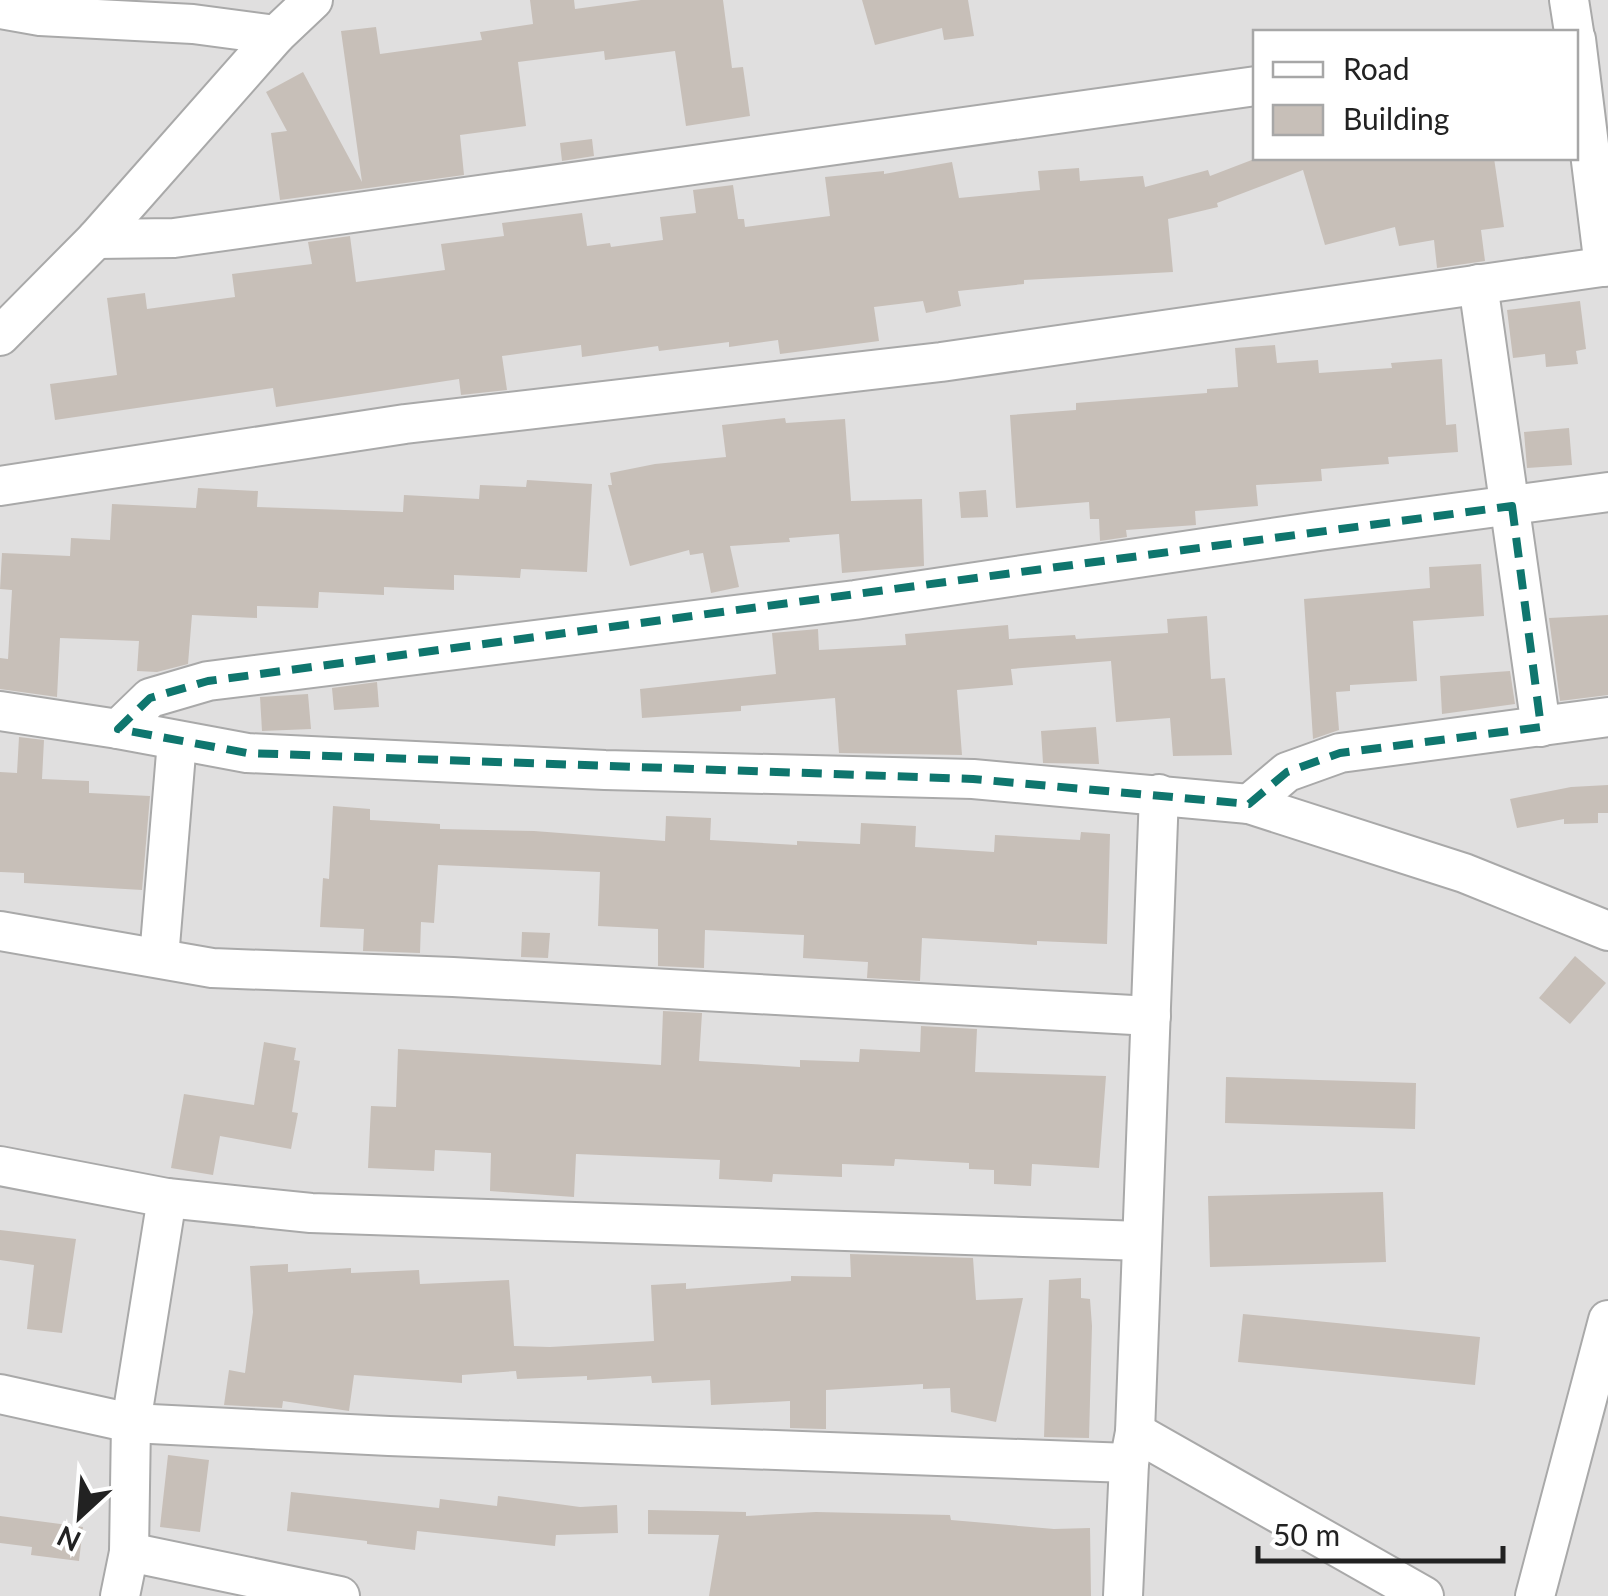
<svg xmlns="http://www.w3.org/2000/svg" width="1608" height="1596" viewBox="0 0 1608 1596" font-family="Lato,sans-serif">
	<style>
		.residential { fill: #e0dfdf; fill-rule: evenodd }
		.building { fill: #c7bfb8 }
		.lines { fill: none; stroke-linecap: round; stroke-linejoin: round }
		.minor-casing { stroke: #a9a9a9; stroke-width: 42 }
		.minor { stroke: #fff; stroke-width: 38 }
		.marked { fill: none; stroke: #0f766e; stroke-width: 8; stroke-dasharray: 20 12; stroke-linejoin: round }
	</style>
	<rect width="100%" height="100%" fill="#f2efe9"/>
	<path class="residential" d="M0,0H1608V1596H0ZM1256,32H1576V158H1256Z"/>
	<g class="building">
		<polygon points="530,0 574,0 575,9 641,0 723,0 732,68 743,67 750,116 686,126 675,51 605,60 604,51 518,62 526,126 460,135 464,175 280,200 271,133 287,131 266,92 303,72 362,182 341,31 376,27 380,54 482,40 480,32 533,24"/>
		<polygon points="862,0 968,0 974,36 944,40 942,28 875,45"/>
		<polygon points="592,139 594,156 562,161 560,143"/>
		<polygon points="1257,158 1494,158 1504,227 1481,230 1485,261 1437,268 1434,240 1399,246 1395,227 1325,245 1303,170 1217,203 1218,207 1168,219 1173,272 1024,280 1024,284 958,291 961,306 926,313 923,301 874,307 879,341 780,354 778,340 729,347 729,342 659,351 658,346 582,357 581,345 502,356 507,390 461,395 459,379 276,407 273,388 55,420 50,384 117,375 107,298 145,293 147,309 235,297 232,274 312,264 308,242 350,236 356,282 445,270 441,244 504,236 502,223 582,213 587,246 610,243 611,247 663,240 660,217 696,213 693,190 733,185 738,219 744,219 745,227 830,216 825,177 884,171 884,174 952,162 959,198 1040,190 1038,171 1079,168 1080,181 1143,176 1145,187 1208,170 1210,176"/>
		<polygon points="1580,301 1586,349 1576,351 1578,364 1546,367 1545,354 1513,358 1507,310"/>
		<polygon points="1275,345 1277,363 1318,360 1319,373 1392,368 1391,363 1442,359 1446,425 1456,424 1458,452 1388,457 1389,464 1321,469 1322,481 1256,485 1258,506 1195,511 1196,525 1126,530 1127,537 1100,541 1099,519 1090,519 1089,502 1016,508 1010,415 1076,410 1076,403 1207,393 1207,389 1238,387 1235,348"/>
		<polygon points="785,418 786,423 845,419 851,501 922,499 924,566 842,573 839,534 789,538 790,542 730,546 739,587 711,593 703,553 690,555 689,550 630,566 608,485 612,485 610,473 655,464 726,457 722,425"/>
		<polygon points="1569,428 1572,465 1527,468 1524,432"/>
		<polygon points="527,480 592,484 587,572 521,569 520,578 454,575 454,590 384,587 384,595 319,592 318,608 257,606 257,618 192,615 188,664 157,672 137,671 139,641 60,638 57,697 0,689 0,658 8,659 12,590 0,589 2,553 70,556 71,538 110,540 112,504 196,508 198,488 258,491 257,507 403,512 404,495 479,499 480,485 526,487"/>
		<polygon points="986,490 988,517 961,518 959,492"/>
		<polygon points="1481,564 1484,616 1413,621 1417,681 1350,685 1350,691 1336,692 1339,730 1313,739 1304,599 1430,588 1429,567"/>
		<polygon points="1608,615 1608,695 1560,701 1549,618"/>
		<polygon points="1207,616 1211,679 1225,678 1232,755 1173,756 1170,718 1116,722 1111,661 1011,669 1013,685 957,690 962,755 839,753 835,698 741,706 741,711 642,718 640,689 776,674 772,633 818,629 819,650 906,645 905,634 1008,625 1009,639 1075,635 1076,639 1168,633 1167,619"/>
		<polygon points="1510,671 1515,704 1442,714 1440,676"/>
		<polygon points="377,682 379,707 334,710 332,688"/>
		<polygon points="308,694 311,729 262,731 260,697"/>
		<polygon points="1096,727 1099,764 1043,763 1041,731"/>
		<polygon points="19,737 44,740 42,779 89,781 89,793 150,796 142,890 24,883 24,873 0,872 0,772 17,773"/>
		<polygon points="1608,785 1608,813 1598,813 1598,823 1564,824 1564,819 1517,828 1510,799 1571,787"/>
		<polygon points="333,806 370,809 370,820 440,824 440,829 534,831 665,841 666,816 711,818 710,840 797,845 797,841 860,844 861,823 916,826 915,847 994,852 995,835 1080,840 1081,832 1110,834 1107,944 1037,941 1037,945 922,938 920,981 867,978 868,962 803,958 804,935 705,930 704,968 658,966 658,929 598,926 600,872 438,865 434,923 421,922 420,953 363,951 364,929 320,927 323,878 329,879"/>
		<polygon points="522,932 550,933 548,958 521,957"/>
		<polygon points="1575,956 1606,983 1570,1024 1539,998"/>
		<polygon points="663,1011 702,1013 699,1061 800,1067 800,1060 859,1062 860,1049 920,1052 921,1026 977,1029 975,1072 1106,1076 1099,1168 1032,1164 1031,1186 994,1184 994,1170 969,1169 969,1163 895,1159 894,1166 842,1164 842,1177 773,1174 772,1182 719,1179 720,1160 576,1154 574,1197 490,1191 491,1153 435,1150 434,1171 368,1168 371,1106 396,1107 398,1049 661,1065"/>
		<polygon points="264,1042 296,1048 294,1060 300,1061 292,1112 298,1113 291,1149 220,1136 213,1175 171,1168 184,1094 254,1105"/>
		<polygon points="1226,1077 1416,1083 1415,1129 1225,1123"/>
		<polygon points="1383,1192 1386,1262 1210,1267 1208,1196"/>
		<polygon points="0,1230 76,1239 62,1333 27,1329 34,1265 0,1260"/>
		<polygon points="850,1254 973,1258 976,1300 1023,1298 996,1422 951,1412 950,1388 923,1389 923,1384 826,1390 826,1429 823,1429 790,1428 790,1401 711,1405 710,1380 652,1383 651,1376 587,1380 587,1376 517,1379 516,1371 462,1375 462,1383 354,1375 349,1411 283,1401 282,1408 224,1405 229,1370 245,1373 253,1312 250,1266 288,1264 288,1272 351,1268 351,1273 419,1270 420,1284 509,1280 514,1346 550,1347 654,1341 651,1285 686,1283 686,1289 791,1281 791,1276 851,1277"/>
		<polygon points="1081,1278 1081,1298 1090,1299 1092,1326 1089,1438 1044,1437 1049,1280"/>
		<polygon points="1243,1314 1480,1337 1475,1385 1238,1362"/>
		<polygon points="168,1455 209,1460 200,1532 160,1527"/>
		<polygon points="291,1492 439,1508 440,1499 497,1506 498,1496 580,1507 617,1505 618,1533 556,1535 555,1546 417,1531 415,1550 367,1544 367,1541 287,1531"/>
		<polygon points="648,1510 746,1512 746,1516 816,1512 950,1515 951,1520 1054,1529 1090,1528 1091,1596 709,1596 719,1535 648,1534"/>
		<polygon points="0,1516 83,1527 79,1561 31,1555 32,1547 0,1543"/>
	</g>
	<g class="lines">
		<defs>
			<g id="minor">
				<polyline points="1569,0 1574,32"/>
				<polyline points="0,9 40,16 193,24 276,35"/>
				<polyline points="1576,39 1604,267"/>
				<polyline points="96,239 174,238 1256,86"/>
				<polyline points="1478,284 1541,727"/>
				<polyline points="0,336 96,239 276,35 313,0"/>
				<polyline points="0,486 405,424 941,362 1608,266"/>
				<polyline points="0,711 118,729 247,753 605,770 973,779 1249,804 1464,873 1608,931"/>
				<polyline points="118,729 150,698 208,681 855,600 1319,531 1608,492"/>
				<polyline points="1249,804 1287,772 1340,753 1608,717"/>
				<polyline points="0,931 212,968 453,977 1151,1016"/>
				<polyline points="159,958 177,741"/>
				<polyline points="0,1166 167,1198 311,1213 1142,1241"/>
				<polyline points="0,1394 131,1423 389,1436 1129,1463"/>
				<polyline points="1135,1432 1424,1596"/>
				<polyline points="129,1552 131,1423 167,1198"/>
				<polyline points="120,1596 129,1552 340,1596"/>
				<polyline points="1123,1596 1129,1463 1135,1432 1159,794"/>
				<polyline points="1535,1596 1608,1320"/>
			</g>
		</defs>
		<use href="#minor" class="minor-casing"/>
		<use href="#minor" class="minor"/>
	</g>
	<path class="marked" d="M1512,506L1541,727L1340,753L1287,772L1249,804L973,779L247,753L118,729L150,698L208,681Z"/>
	<rect x="1253" y="30" width="325" height="130" fill="#ffffff" stroke="#a7a7a7" stroke-width="2.5"/>
	<rect x="1273" y="62" width="50" height="15" fill="#ffffff" stroke="#a7a7a7" stroke-width="2.5"/>
	<text x="1343" y="80" font-size="30" fill="#222222">Road</text>
	<rect x="1273" y="105" width="50" height="30" fill="#c7bfb8" stroke="#a7a7a7" stroke-width="2.5"/>
	<text x="1343" y="130" font-size="30" fill="#222222">Building</text>
	<g transform="translate(80 1516) rotate(206)" stroke="#ffffff" stroke-width="8" paint-order="stroke">
	<path d="M0-8L18 38L0 25L-18 38Z" fill="#222222"/>
	<text y="-15" font-size="28" font-weight="bold" text-anchor="middle" fill="#222222">N</text>
	</g>
	<path d="M1258 1546v15h245v-15" fill="none" stroke="#222222" stroke-width="5"/>
	<text x="1273" y="1546" font-size="30" fill="#222222" stroke="#ffffff" stroke-width="8" paint-order="stroke">50 m</text>
</svg>
